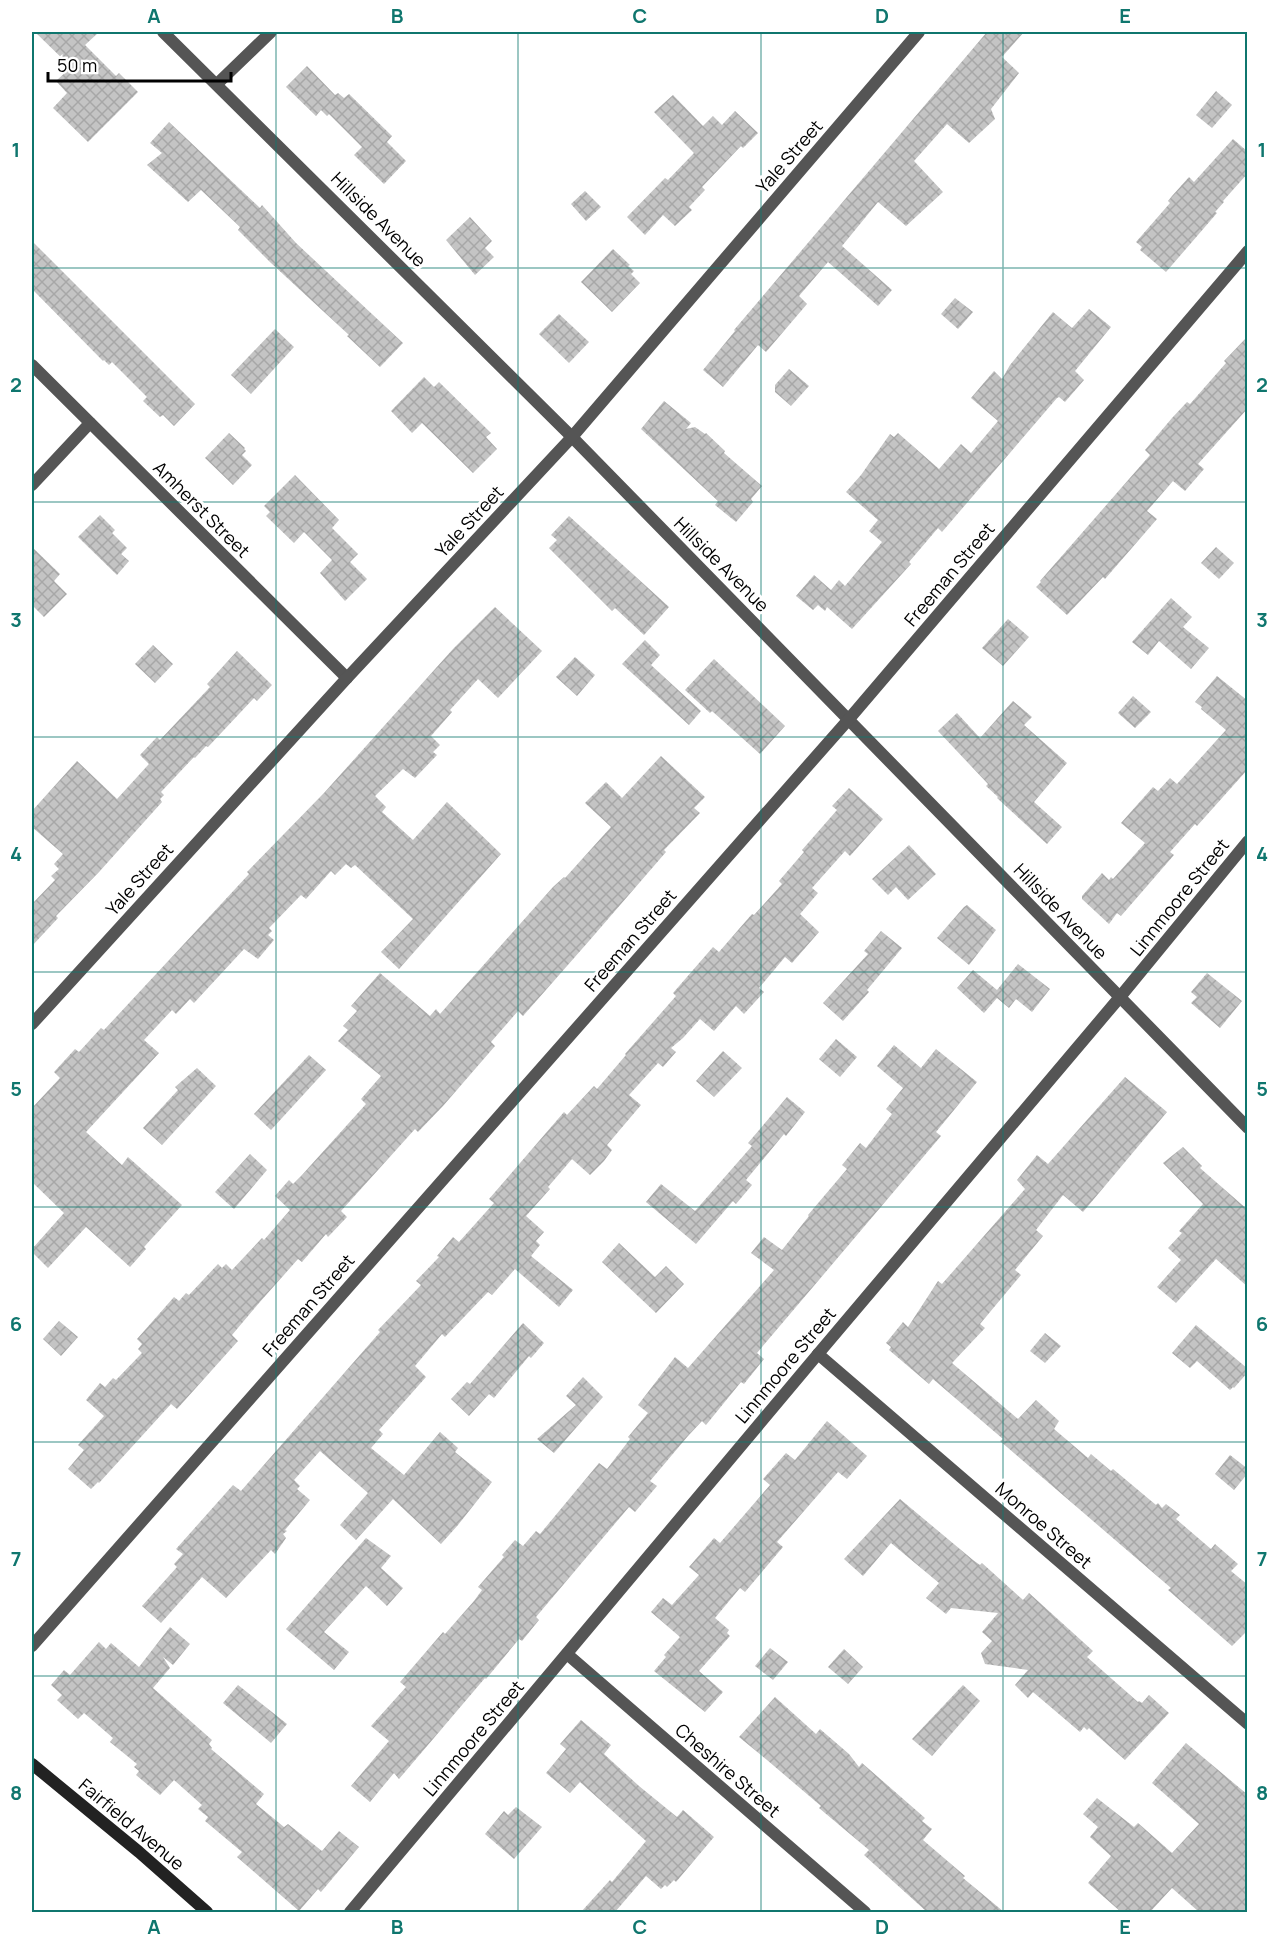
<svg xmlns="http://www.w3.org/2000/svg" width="1279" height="1944" viewBox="0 0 1279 1944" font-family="Manrope,sans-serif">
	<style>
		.building { fill: url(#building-cross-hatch) }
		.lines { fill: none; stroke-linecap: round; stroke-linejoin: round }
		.minor { stroke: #555; stroke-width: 12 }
		.secondary { stroke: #222; stroke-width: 12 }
		.grid { fill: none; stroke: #0f766e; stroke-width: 1.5; stroke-opacity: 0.55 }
		.labels { text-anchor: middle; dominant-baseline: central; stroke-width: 6; stroke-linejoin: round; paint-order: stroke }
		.street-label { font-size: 18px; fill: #000; stroke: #fff }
		.neatline { fill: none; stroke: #0f766e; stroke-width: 2 }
		.grid-label { font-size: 20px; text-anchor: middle; font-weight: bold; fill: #0f766e }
	</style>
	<defs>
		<pattern id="building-cross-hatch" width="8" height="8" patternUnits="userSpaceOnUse" patternTransform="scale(1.5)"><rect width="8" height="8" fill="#c4c4c4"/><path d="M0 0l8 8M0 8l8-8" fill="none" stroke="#a7a7a7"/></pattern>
	</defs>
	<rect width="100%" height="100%" fill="#fff"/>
	<g class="building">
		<polygon points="35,32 99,32 85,45 116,76 119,73 138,92 88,142 53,108 67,93 56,81 71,67"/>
		<polygon points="987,32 1024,32 1002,57 1019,73 991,109 995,119 969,143 947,124 914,161 943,192 906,226 878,202 842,246 892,290 878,306 828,262 799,296 807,304 766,352 758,345 723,387 703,370 735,331 734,330"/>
		<polygon points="307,66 335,95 338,93 344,98 349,94 392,136 387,142 406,161 384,184 354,155 362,147 329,114 327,116 321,110 316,116 286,87"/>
		<polygon points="1216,91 1232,105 1212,128 1196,115"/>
		<polygon points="673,95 703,126 713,116 722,125 735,111 758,133 743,148 741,146 702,187 705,190 689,207 692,210 675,226 663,215 645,235 627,217 665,178 668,180 694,153 654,112"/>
		<polygon points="169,122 260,208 262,205 296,243 403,343 380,367 347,336 349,335 271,263 238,230 240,227 201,190 188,202 147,165 162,153 150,143"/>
		<polygon points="1233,139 1248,152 1248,173 1223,201 1224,202 1215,212 1217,213 1166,272 1140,250 1142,247 1136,242 1170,203 1168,201 1172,196 1189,177 1194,182"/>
		<polygon points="585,191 601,207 586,221 571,204"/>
		<polygon points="470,217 492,241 485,248 494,257 475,275 446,240"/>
		<polygon points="32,241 195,404 174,426 163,415 160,417 143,401 147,397 112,362 109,365 104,360 103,361 32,289"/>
		<polygon points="613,249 630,265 628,266 634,271 631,274 640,283 612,312 581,282"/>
		<polygon points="955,298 973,312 958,329 941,314"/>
		<polygon points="1089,309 1111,327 1075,371 1084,380 1065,402 1059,397 1057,398 942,532 938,528 909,562 911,564 852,629 827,607 825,611 818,605 813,610 796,596 814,575 831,590 839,580 845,586 882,542 869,531 878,520 846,492 861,475 890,434 894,437 898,433 939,469 961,444 971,453 998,421 971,398 994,371 1002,379 1010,365 1053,312 1072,328"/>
		<polygon points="559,314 589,342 569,363 539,334"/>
		<polygon points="275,329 294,347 251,394 231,375"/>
		<polygon points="1248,336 1248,408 1198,464 1204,469 1185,491 1173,481 1147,511 1157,519 1105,579 1103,577 1067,615 1036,587 1041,582 1040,581 1150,455 1145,450 1172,418 1187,402 1190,404 1226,363 1224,361"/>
		<polygon points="789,369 809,386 791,406 775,392 775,385"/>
		<polygon points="424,377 434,387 439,382 491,433 486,437 497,449 473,473 422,423 412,433 391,411"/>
		<polygon points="664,401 691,423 686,429 695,427 705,434 706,433 725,451 724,453 762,486 751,499 753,502 736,522 715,505 718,501 641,429"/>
		<polygon points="229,433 245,448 244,449 246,451 242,455 252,465 233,485 205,458"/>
		<polygon points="295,475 339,520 332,528 358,554 350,562 367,579 345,601 320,573 332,560 304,532 294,543 266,516 270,512 264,506"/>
		<polygon points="100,515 115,530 112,533 127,548 121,554 129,561 117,575 78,537"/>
		<polygon points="569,516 669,607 644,635 615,608 612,611 549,548 557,540 551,535"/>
		<polygon points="32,547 60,574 54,581 67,594 44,617 32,605"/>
		<polygon points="1216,547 1234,563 1219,579 1201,563"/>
		<polygon points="1171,598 1192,617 1183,627 1209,648 1191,669 1159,641 1148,655 1132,642"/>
		<polygon points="495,607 542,651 498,698 478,679 450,710 452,712 431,736 440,745 433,752 437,755 415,778 403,769 375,796 386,807 382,812 413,840 447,802 501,854 399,969 381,952 413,919 355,865 351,868 346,864 335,875 331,871 306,899 301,895 269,928 272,931 268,935 274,940 258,959 244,949 194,1003 190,999 176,1014 172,1010 144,1040 159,1053 86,1132 122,1165 128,1157 182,1205 144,1247 146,1249 130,1267 86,1227 48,1268 32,1252 32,1249 64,1213 32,1182 32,1108 60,1078 54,1072 75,1049 79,1052 101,1028 104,1030 210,916 249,874 247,872 324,793 453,649"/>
		<polygon points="1008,619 1029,637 1003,666 982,648"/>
		<polygon points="645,640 660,655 651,665 701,711 689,725 622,664"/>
		<polygon points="153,645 173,664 155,683 135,664"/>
		<polygon points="237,651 272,685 257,701 254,698 208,747 206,746 195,758 194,757 161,792 164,795 160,799 162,802 99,872 56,916 58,918 32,946 32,904 55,880 51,876 59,869 54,864 63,854 32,827 32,811 77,761 117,799 149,764 140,755 157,737 160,740 210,687 207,684"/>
		<polygon points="575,657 595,675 577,696 556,677"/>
		<polygon points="714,659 785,726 760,754 712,711 710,713 685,690"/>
		<polygon points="1217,676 1248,701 1248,769 1197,826 1195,824 1170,852 1174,855 1121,916 1117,913 1109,924 1082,899 1082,896 1102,873 1109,880 1111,877 1113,879 1145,843 1121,823 1153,787 1158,791 1170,778 1177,784 1226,730 1201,709 1202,707 1195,702"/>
		<polygon points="1133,696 1151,712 1135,728 1118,713"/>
		<polygon points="1013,701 1032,717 1024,725 1067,763 1034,802 1062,827 1047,844 997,798 998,797 986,786 988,784 938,731 957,713 980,738"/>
		<polygon points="661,756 705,797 694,808 700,813 664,850 666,852 589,941 523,1016 518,1011 491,1042 495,1046 443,1106 418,1132 415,1129 341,1211 347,1217 328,1237 326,1234 302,1262 298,1259 259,1303 232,1335 238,1341 177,1409 171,1404 99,1483 98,1482 91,1489 68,1469 84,1450 78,1445 104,1416 86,1400 100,1383 105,1387 113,1378 116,1380 142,1353 138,1349 142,1344 137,1339 174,1297 179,1301 186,1293 189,1295 218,1264 222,1268 226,1264 232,1270 262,1238 264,1240 290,1210 275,1196 289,1180 293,1184 302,1175 366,1104 361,1099 381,1076 338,1041 348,1030 343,1026 357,1011 351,1006 380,973 430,1016 436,1009 440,1014 553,887 564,877 565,878 611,827 585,803 606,782 622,798"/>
		<polygon points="849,788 883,819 850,856 845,851 812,888 818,893 800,914 819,932 792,963 785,957 759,988 764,992 744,1014 736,1006 714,1031 700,1019 683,1038 671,1048 676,1052 663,1067 658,1063 629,1095 641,1105 607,1145 612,1150 604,1161 590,1175 572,1159 548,1187 550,1189 526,1216 544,1232 536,1241 540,1245 531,1256 573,1290 559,1307 515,1269 492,1295 488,1292 445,1337 442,1334 415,1366 426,1377 379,1430 383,1434 371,1448 404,1475 440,1432 458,1448 455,1452 492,1482 458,1525 441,1544 393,1499 356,1540 340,1525 368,1493 320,1451 294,1480 300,1486 297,1489 310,1500 285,1530 287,1531 283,1534 286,1538 275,1554 271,1550 226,1598 202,1577 161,1623 142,1606 177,1567 174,1564 183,1554 176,1549 233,1485 241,1491 380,1332 378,1330 421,1285 416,1281 439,1257 437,1256 453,1237 459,1242 494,1203 489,1199 564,1112 567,1115 594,1086 597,1089 626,1055 625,1054 676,996 673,993 713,947 719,952 752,914 754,915 782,884 779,881 804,852 802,850 837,810 832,806"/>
		<polygon points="909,845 936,874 908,900 896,887 888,895 872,879"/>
		<polygon points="967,905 996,930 969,965 937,938 964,907"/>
		<polygon points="881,931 902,948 867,990 869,992 843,1021 823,1003 868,954 864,951"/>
		<polygon points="1018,964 1050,989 1032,1012 1016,999 1009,1008 997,998 984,1013 957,988 973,970 997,990"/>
		<polygon points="1207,973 1242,1001 1220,1028 1191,1003 1197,997 1191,992"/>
		<polygon points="836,1039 857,1057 840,1077 819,1059"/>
		<polygon points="894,1045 921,1068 936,1049 977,1082 936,1132 941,1136 757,1353 764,1359 744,1384 741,1382 706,1425 702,1421 688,1436 650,1481 657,1486 635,1512 629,1507 536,1617 539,1620 522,1641 519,1639 486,1679 485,1678 399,1779 394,1773 370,1802 351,1786 389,1741 371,1726 406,1687 400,1682 443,1632 445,1634 474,1601 482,1590 478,1587 504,1557 502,1555 515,1540 523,1546 536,1531 540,1534 599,1463 607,1469 630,1439 628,1437 648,1413 638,1405 675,1357 688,1368 774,1270 751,1253 764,1237 782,1250 809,1216 808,1215 847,1169 842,1165 860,1143 866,1148 892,1114 886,1109 903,1088 877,1066"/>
		<polygon points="723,1051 742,1068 714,1097 696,1081"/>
		<polygon points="309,1055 326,1070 271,1130 254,1114"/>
		<polygon points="197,1068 216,1086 162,1145 143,1128 178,1090 175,1087"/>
		<polygon points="1125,1077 1167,1112 1083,1212 1063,1195 1036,1230 1043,1236 1015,1270 1021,1275 980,1324 985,1328 952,1363 1018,1419 1036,1400 1059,1421 1054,1429 1088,1458 1091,1454 1111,1471 1113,1469 1156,1505 1158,1503 1162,1508 1166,1504 1180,1515 1176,1519 1211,1549 1215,1544 1238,1564 1231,1571 1248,1585 1248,1630 1232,1646 1168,1590 1171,1588 1000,1441 1003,1439 933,1379 929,1384 889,1350 891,1347 886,1343 903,1322 908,1327 938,1281 942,1284 1025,1189 1017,1180 1037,1155 1048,1164"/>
		<polygon points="787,1097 805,1112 786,1136 784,1134 746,1180 752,1185 736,1204 733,1201 696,1244 646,1202 661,1184 695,1211 752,1146 748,1143"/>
		<polygon points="1183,1147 1202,1166 1200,1168 1248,1210 1248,1287 1216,1259 1176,1303 1157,1287 1181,1260 1168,1248 1182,1233 1179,1231 1203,1204 1163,1163"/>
		<polygon points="250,1154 267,1170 234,1209 215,1192"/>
		<polygon points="619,1243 655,1277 666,1266 684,1284 656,1313 602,1262"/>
		<polygon points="59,1321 78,1337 61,1356 43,1339"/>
		<polygon points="523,1323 544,1343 531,1358 529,1356 494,1398 489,1394 469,1416 451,1399 467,1382 470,1384"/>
		<polygon points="1196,1325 1248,1369 1248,1372 1234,1388 1233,1387 1230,1390 1197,1361 1190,1368 1172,1353"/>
		<polygon points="1045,1333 1061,1346 1045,1363 1030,1351"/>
		<polygon points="583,1377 603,1397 554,1453 537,1439 576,1405 566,1396"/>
		<polygon points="827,1421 867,1456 847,1479 838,1472 777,1542 783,1547 745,1592 740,1588 715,1618 729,1630 727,1633 730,1636 699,1671 723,1692 705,1712 654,1671 666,1657 664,1655 680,1637 651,1612 663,1598 672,1605 699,1575 689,1567 714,1538 720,1543 770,1485 763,1479 786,1453 795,1460"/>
		<polygon points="1230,1455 1248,1469 1248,1473 1234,1490 1215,1474"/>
		<polygon points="900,1499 973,1560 980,1565 982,1563 1023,1600 1029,1593 1093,1651 1087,1657 1138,1702 1139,1701 1142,1703 1149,1695 1169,1713 1125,1760 1089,1728 1087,1730 1084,1727 1080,1732 1033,1692 1028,1698 1015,1685 1028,1670 985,1664 981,1653 992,1641 982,1632 998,1613 951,1608 946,1614 926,1598 939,1583 891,1543 863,1576 844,1559"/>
		<polygon points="366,1538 391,1556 381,1568 403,1588 387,1606 366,1586 324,1632 349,1652 334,1670 286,1629"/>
		<polygon points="170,1627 190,1644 173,1665 163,1657 170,1668 153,1688 212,1740 209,1744 212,1748 211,1749 264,1794 256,1804 284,1827 288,1824 322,1851 339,1831 359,1847 321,1892 318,1889 299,1911 237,1857 242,1852 205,1821 208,1817 198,1809 202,1805 174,1780 160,1795 136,1775 139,1771 134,1767 137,1764 110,1742 113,1738 84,1713 78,1719 57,1700 62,1695 51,1685 64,1670 70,1675 99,1642 106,1649 111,1643 139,1667"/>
		<polygon points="770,1648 788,1662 773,1680 755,1666"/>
		<polygon points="844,1649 863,1667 848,1684 828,1667"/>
		<polygon points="238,1685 287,1724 271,1743 223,1703"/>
		<polygon points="963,1685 980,1701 932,1756 912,1739"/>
		<polygon points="775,1697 816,1734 820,1729 849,1754 859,1767 862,1763 925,1818 922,1821 932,1829 923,1840 965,1876 963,1878 1004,1912 927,1912 864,1855 869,1850 819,1808 821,1806 767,1760 739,1737"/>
		<polygon points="581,1720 611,1745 604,1754 639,1786 677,1817 683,1810 714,1837 676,1882 674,1880 667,1887 665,1885 661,1889 646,1876 615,1912 581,1912 610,1880 612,1882 646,1841 580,1782 570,1793 546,1773 566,1749 560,1744"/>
		<polygon points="1186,1743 1248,1795 1248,1912 1199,1912 1172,1888 1150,1912 1121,1912 1088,1883 1111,1856 1090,1837 1098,1827 1083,1814 1097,1798 1134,1827 1138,1823 1172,1853 1199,1824 1152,1783"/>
		<polygon points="516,1807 542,1827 514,1859 485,1834 504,1811 508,1815"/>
	</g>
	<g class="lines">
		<g class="minor">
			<polyline points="163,32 572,437 1248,1128"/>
			<polyline points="217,84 271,32"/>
			<polyline points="32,365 347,678"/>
			<polyline points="32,485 90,423"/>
			<polyline points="32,1024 347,678 572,437 919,32"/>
			<polyline points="818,1354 1248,1724"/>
			<polyline points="32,1646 849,719 1248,251"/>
			<polyline points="567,1654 865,1912"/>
			<polyline points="350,1912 818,1354 1120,997 1248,841"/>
		</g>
		<polyline class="secondary" points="32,1764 139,1852 207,1912"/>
	</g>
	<path class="grid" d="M276,32V1912M518,32V1912M761,32V1912M1003,32V1912M32,268H1248M32,502H1248M32,737H1248M32,972H1248M32,1207H1248M32,1442H1248M32,1676H1248"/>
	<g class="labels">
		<g class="street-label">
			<text transform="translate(789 156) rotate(-49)">Yale Street</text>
			<text transform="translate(379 219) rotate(45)">Hillside Avenue</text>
			<text transform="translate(202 509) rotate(45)">Amherst Street</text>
			<text transform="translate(469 521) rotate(-47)">Yale Street</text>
			<text transform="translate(722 564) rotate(45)">Hillside Avenue</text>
			<text transform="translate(949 574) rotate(-50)">Freeman Street</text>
			<text transform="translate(139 879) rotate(-48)">Yale Street</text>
			<text transform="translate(1179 897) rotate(-51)">Linnmoore Street</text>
			<text transform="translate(1061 911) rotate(46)">Hillside Avenue</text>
			<text transform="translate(630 940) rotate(-49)">Freeman Street</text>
			<text transform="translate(308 1305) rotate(-49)">Freeman Street</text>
			<text transform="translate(785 1365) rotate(-50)">Linnmoore Street</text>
			<text transform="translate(1044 1525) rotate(41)">Monroe Street</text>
			<text transform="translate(473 1738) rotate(-50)">Linnmoore Street</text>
			<text transform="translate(728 1770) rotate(41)">Cheshire Street</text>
			<text transform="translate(132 1824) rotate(40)">Fairfield Avenue</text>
		</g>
	</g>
	<rect width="1279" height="1944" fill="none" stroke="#ffffff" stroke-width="66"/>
	<path d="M48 72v9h183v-9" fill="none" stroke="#000000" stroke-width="3"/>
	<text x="57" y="72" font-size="18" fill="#000000" stroke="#ffffff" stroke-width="4.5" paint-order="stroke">50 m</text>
	<rect x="33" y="33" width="1213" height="1878" class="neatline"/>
	<g class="grid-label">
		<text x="154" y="23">A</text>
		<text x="397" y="23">B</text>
		<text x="640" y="23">C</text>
		<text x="882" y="23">D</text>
		<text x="1125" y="23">E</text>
		<text x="16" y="157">1</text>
		<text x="1262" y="157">1</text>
		<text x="16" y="392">2</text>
		<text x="1262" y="392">2</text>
		<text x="16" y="627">3</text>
		<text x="1262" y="627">3</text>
		<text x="16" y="861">4</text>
		<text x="1262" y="861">4</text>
		<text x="16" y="1096">5</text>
		<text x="1262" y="1096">5</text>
		<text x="16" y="1331">6</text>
		<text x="1262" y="1331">6</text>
		<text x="16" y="1566">7</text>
		<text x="1262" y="1566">7</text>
		<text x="16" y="1800">8</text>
		<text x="1262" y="1800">8</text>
		<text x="154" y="1934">A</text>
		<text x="397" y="1934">B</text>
		<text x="640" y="1934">C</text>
		<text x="882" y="1934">D</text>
		<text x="1125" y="1934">E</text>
	</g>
</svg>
